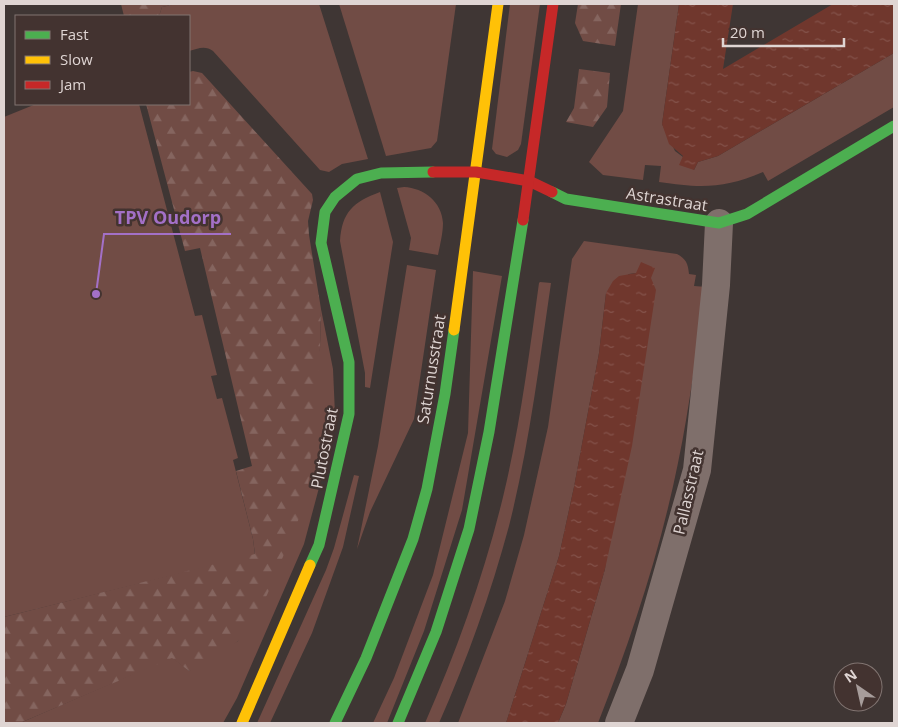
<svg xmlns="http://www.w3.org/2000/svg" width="898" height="727" viewBox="0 0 898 727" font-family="'Open Sans',sans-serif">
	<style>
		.grass { fill: #714c45 }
		.forest { fill: url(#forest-firs) }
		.water { fill: url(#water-ripples) }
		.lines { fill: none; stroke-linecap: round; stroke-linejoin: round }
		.street { stroke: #7f6f6b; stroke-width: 28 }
		.fast { stroke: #4caf50; stroke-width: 11 }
		.slow { stroke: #ffc107; stroke-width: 11 }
		.jam { stroke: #c62828; stroke-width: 11 }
		.labels { text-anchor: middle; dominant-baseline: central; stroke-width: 5; stroke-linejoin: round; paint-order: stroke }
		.street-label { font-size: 16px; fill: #dfd5d3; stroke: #433330 }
		.leader { fill: none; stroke: #a370c7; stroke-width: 2 }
		.callout-dot { fill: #a370c7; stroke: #433330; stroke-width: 2 }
		.callout-label { font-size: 18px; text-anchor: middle; font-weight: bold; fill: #a370c7; stroke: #433330; stroke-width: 5; stroke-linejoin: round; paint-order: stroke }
	</style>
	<defs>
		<pattern id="forest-firs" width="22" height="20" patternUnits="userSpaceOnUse" patternTransform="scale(1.25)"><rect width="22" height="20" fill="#714c45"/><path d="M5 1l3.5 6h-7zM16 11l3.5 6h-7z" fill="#85655f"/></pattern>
		<pattern id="water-ripples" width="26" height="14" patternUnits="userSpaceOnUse" patternTransform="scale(1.25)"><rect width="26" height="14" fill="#70372d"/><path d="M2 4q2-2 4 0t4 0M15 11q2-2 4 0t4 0" fill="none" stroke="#84534b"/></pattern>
	</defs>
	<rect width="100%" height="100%" fill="#3f3634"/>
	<g class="grass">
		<path d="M176,4H319L368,159L342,164L329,172L320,170L213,51C205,45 197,49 189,51V16H159L162,7Z"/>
		<polygon points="339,4 456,4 437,141 431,148 386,156"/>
		<polygon points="510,4 540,4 521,144 518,150 507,157 496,154 492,149"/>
		<path d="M638,4H679L662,124L675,151L683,157L694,170L698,162L718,156L894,53V107L768,181L763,172C724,189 699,188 659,182L661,166L645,165L643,180L603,175L589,162L623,111Z"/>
		<polygon points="36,104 139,104 195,316 202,315 217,375 211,376 217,399 222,398 238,458 233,460 253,539 255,555 4,617 4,117"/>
		<path d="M404,187C424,188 442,202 443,223C443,233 440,245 438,255L409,250L411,238L397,188Z"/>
		<path d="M380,192L393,242L370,388L365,387V373L340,241C342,212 353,202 380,192Z"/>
		<path d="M584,241L677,254C686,259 688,263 689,274L696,275L694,286L707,287C697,345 690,405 678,463C660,552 631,639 598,723H558L566,704L605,569L636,273L629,274L606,293L599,353L574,487L559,556L506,723H458L505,601L524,535L548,427L572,259Z"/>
		<polygon points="407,265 436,270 414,419 370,512 357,549 378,446"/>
		<polygon points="473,271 502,276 462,510 424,631 387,723 373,723 394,678 433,575 468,433"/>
		<path d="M540,282L551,283C539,365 529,447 509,526C491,593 467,660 439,723H425C457,650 484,575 503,497C520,427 529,355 539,283Z"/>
		<polygon points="321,309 333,369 335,414 328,454 304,544 237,698 223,723 20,723 172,657 189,671 238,641 320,348"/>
		<polygon points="354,475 359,476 343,547 312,633 270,723 257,723 326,570 334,548"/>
	</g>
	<g class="forest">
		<polygon points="121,4 176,4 162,7 159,16 124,16"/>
		<polygon points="578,4 621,4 615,46 583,41 575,23"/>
		<polygon points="579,69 610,73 607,107 593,127 566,122 574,108"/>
		<polygon points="193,71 202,73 312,194 313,200 308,221 309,235 321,309 320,348 307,499 267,595 238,641 207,667 189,671 172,658 20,723 4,723 4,617 255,554 253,539 236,471 252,466 200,248 185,251 146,104 189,104 189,72"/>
	</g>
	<g class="water">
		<polygon points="679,4 733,4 723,69 833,4 894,4 894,53 718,156 698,162 694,170 679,165 683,156 669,144 662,124"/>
		<polygon points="641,262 655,268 651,278 656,290 632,446 605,569 566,704 558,723 506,723 559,556 574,487 599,353 606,293 613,281 619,276 636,273"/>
	</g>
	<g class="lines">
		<polyline class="street" points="619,723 640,670 697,470 716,285 719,223"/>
		<g class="fast">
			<polyline points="552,192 566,199 719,223 747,214 894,126"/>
			<polyline points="310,565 319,545 349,414 349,362 321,243 325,212 335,197 357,179 381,173 433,172"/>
			<polyline points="335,723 366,658 413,539 427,489 445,394 454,330"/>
			<polyline points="398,723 436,632 469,529 489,432 523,220"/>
		</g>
		<g class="slow">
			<polyline points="454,330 498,4"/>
			<polyline points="242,723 310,565"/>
		</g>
		<g class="jam">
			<polyline points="433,172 476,172 529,181 552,192"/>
			<polyline points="523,220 553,4"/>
		</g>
	</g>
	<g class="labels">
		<g class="street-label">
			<text transform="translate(667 199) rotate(9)">Astrastraat</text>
			<text transform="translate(431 369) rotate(-81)">Saturnusstraat</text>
			<text transform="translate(324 448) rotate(-79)">Plutostraat</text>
			<text transform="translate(688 492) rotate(-77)">Pallasstraat</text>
		</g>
	</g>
	<path class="leader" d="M96 294L104 234H231"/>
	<circle class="callout-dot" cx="96" cy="294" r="5"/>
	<g class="callout-label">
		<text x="168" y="224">TPV Oudorp</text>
	</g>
	<rect width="898" height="727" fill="none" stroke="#dfd5d3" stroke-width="10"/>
	<rect x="15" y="15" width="175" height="90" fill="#433330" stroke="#817471"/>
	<rect x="25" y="31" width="25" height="8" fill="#4caf50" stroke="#817471"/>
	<text x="60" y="40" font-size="15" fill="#dfd5d3">Fast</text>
	<rect x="25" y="56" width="25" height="8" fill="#ffc107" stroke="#817471"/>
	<text x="60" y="65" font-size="15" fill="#dfd5d3">Slow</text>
	<rect x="25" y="81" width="25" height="8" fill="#c62828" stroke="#817471"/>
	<text x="60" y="90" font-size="15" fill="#dfd5d3">Jam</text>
	<g transform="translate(858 687) rotate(326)"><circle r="24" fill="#433330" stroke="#817471"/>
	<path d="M0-4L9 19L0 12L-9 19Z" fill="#a79d9b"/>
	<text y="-8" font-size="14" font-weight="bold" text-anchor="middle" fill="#dfd5d3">N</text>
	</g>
	<path d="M723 38v8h121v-8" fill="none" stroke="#dfd5d3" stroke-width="2.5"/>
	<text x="730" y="38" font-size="15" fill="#dfd5d3" stroke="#433330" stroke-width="4" paint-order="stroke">20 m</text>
</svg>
